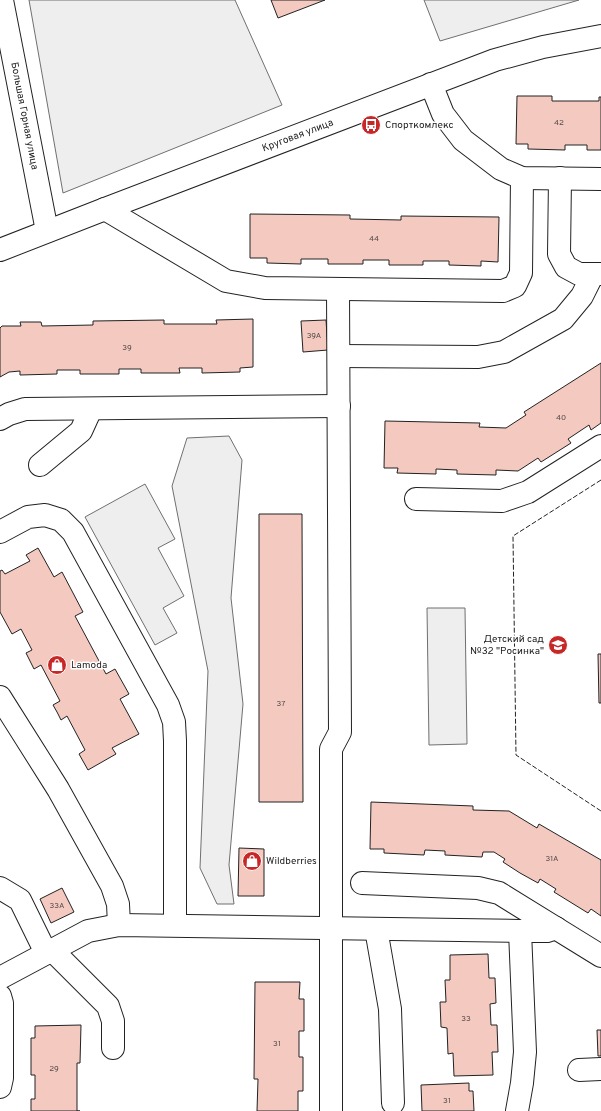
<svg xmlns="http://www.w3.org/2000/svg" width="601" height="1111" viewBox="0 0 601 1111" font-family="Overpass,sans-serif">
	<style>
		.green { fill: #eee; stroke: #6f6f6f }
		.building { fill: #f3c9c0; stroke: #222 }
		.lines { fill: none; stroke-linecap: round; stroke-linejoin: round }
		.minor-casing { stroke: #222; stroke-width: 24 }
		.minor { stroke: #fff; stroke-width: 22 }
		.fence { stroke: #222; stroke-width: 1; stroke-dasharray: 5 2; stroke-linecap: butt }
		.labels { text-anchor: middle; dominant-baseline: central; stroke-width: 3; stroke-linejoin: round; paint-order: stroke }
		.number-label { font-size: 8px; fill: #564c4a }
		.street-label { font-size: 10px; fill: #222; stroke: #fff }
		.poi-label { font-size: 10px; fill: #222; stroke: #fff; text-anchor: start }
	</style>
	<rect width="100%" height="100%" fill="#fff"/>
	<g class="green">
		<polygon points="29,0 235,0 282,105 63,193"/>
		<polygon points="424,0 579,0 440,41"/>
		<polygon points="229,436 242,460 231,598 243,704 229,865 234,904 217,904 200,868 208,671 172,486 187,438"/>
		<polygon points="145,484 175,539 158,548 184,596 163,608 177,633 155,645 85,517"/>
		<polygon points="427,608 465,608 467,744 429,745"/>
	</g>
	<g class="building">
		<polygon points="271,0 325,0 278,18"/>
		<polygon points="517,96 552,96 552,101 599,101 599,97 601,97 601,150 587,150 587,145 565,145 565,150 528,149 528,144 516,144"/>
		<polygon points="250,214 350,215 350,219 401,220 401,216 499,217 498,262 481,261 481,266 449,265 449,261 423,261 423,265 389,265 389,260 363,260 363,264 328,264 328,259 301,259 301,264 267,263 267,258 250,258"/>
		<polygon points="253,319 253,367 240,368 240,372 202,373 202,368 179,368 180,373 141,373 141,369 119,369 119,374 80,374 80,370 57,370 57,374 20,375 20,371 9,372 0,377 0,328 2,326 21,326 20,322 41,322 42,326 93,325 93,321 164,320 164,324 217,324 216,320"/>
		<polygon points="326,320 328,350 303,352 301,321"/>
		<polygon points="601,363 601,423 591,430 589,425 568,439 571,443 541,462 538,458 518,471 496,470 496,475 457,474 457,470 436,469 436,474 397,473 398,468 384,468 385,421 480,423 479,427 506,428 526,415 524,412"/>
		<polygon points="259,514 302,514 303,802 259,802"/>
		<polygon points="38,548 54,577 62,572 83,612 75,616 106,674 115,669 129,694 120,699 139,734 112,748 116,754 88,770 79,754 85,750 67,716 61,720 57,712 53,705 60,701 41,665 34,669 26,653 32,650 21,629 12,634 0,612 0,571 2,570 5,574 30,561 26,555"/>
		<polygon points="598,654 601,654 601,703 599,703"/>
		<polygon points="371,802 473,806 473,810 509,811 537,828 539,824 601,860 601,916 591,909 588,913 554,892 556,889 540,879 538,883 520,873 503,862 505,859 494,852 483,852 482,857 445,855 445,851 425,850 424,855 384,853 384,849 370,849"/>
		<polygon points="239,848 264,849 264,896 238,896"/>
		<polygon points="62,888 74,912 51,923 40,899"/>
		<polygon points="488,954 489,978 495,978 496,1003 490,1004 491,1025 497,1025 498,1052 492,1052 493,1075 454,1076 453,1053 448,1054 447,1028 441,1027 440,1002 446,1002 445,980 450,980 450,955"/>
		<polygon points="255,982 300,982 299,999 304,999 304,1031 299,1031 299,1057 303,1057 303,1091 298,1091 298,1111 257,1111 258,1079 254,1079"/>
		<polygon points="81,1025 80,1063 77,1063 77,1111 80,1111 31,1111 31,1099 35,1099 35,1075 31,1075 31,1038 35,1038 35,1026"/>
		<polygon points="597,1030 601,1030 601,1056 598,1056"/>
		<polygon points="469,1083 469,1091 473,1091 474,1111 422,1111 421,1085"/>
	</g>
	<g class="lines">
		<defs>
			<g id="minor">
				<path id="s1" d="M2,0L47,231"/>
				<polyline points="431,84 443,114 463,140 501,169 522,178 601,179"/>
				<polyline points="560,178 559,254 566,267 579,274 601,274"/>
				<polyline points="105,209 226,281 265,288 503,291 515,286 521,273 522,178"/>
				<path id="s2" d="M0,250L105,209L495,60L543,47L601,36"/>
				<polyline points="339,356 478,357 504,352 563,319 582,296 593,274"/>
				<polyline points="0,419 9,414 25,409 339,406"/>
				<polyline points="40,465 81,431 91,409"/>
				<polyline points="416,499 502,501 528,492 601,446"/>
				<polyline points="0,532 28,517 45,515 61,520 73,532 168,705 174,722 175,741 175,925"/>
				<polyline points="0,697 58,789 112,886 118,904 119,925"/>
				<polyline points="362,883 478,888 499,893 601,956"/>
				<polyline points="0,888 20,900 46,953"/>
				<polyline points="376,929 390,1009 393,1103"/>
				<polyline points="52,950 108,1006 113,1021 113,1048"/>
				<polyline points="0,978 88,931 119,925 520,931 547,931 556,928"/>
				<polyline points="0,996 2,1003 2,1078 0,1087"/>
				<polyline points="579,1070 601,1069"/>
				<polyline points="331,1111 331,749 340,732 338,289"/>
				<polyline points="517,1111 522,1083 525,1052 520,931"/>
			</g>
		</defs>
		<use href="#minor" class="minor-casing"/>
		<use href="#minor" class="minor"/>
		<polyline class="fence" points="601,480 513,536 516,755 601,811"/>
	</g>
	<defs>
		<symbol id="bus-disc" viewBox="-11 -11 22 22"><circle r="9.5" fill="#c62828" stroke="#fff"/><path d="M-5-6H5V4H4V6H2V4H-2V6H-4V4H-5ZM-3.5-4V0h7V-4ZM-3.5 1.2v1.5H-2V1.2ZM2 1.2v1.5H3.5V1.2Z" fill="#fff"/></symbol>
		<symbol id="school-disc" viewBox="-11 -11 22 22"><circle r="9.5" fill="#c62828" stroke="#fff"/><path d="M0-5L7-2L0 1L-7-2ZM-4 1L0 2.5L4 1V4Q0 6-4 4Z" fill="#fff"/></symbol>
		<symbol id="shop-disc" viewBox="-11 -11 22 22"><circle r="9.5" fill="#c62828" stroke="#fff"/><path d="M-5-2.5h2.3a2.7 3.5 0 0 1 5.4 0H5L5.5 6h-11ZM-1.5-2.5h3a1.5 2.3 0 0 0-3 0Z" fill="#fff"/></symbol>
	</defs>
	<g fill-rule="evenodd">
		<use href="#bus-disc" x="360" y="114" width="22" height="22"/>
		<use href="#school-disc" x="547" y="634" width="22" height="22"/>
		<use href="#shop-disc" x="46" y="654" width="22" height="22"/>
		<use href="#shop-disc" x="241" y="850" width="22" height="22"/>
	</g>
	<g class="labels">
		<g class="number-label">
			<text x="559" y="123">42</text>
			<text x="374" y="239">44</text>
			<text x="314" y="336">39А</text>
			<text x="127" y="348">39</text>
			<text x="561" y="418">40</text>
			<text x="281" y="704">37</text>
			<text x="552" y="859">31А</text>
			<text x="57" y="906">33А</text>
			<text x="466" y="1019">33</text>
			<text x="277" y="1044">31</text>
			<text x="54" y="1069">29</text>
			<text x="447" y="1101">31</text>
		</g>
		<g class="street-label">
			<text stroke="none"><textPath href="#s1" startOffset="118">Большая Горная улица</textPath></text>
			<text stroke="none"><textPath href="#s2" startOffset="319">Круговая улица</textPath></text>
		</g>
		<g class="poi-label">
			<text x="385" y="125">Спорткомлекс</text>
			<text x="544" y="639" text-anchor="end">Детский сад<tspan x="544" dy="12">№32 "Росинка"</tspan></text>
			<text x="71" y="665">Lamoda</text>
			<text x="266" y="861">Wildberries</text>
		</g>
	</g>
</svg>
